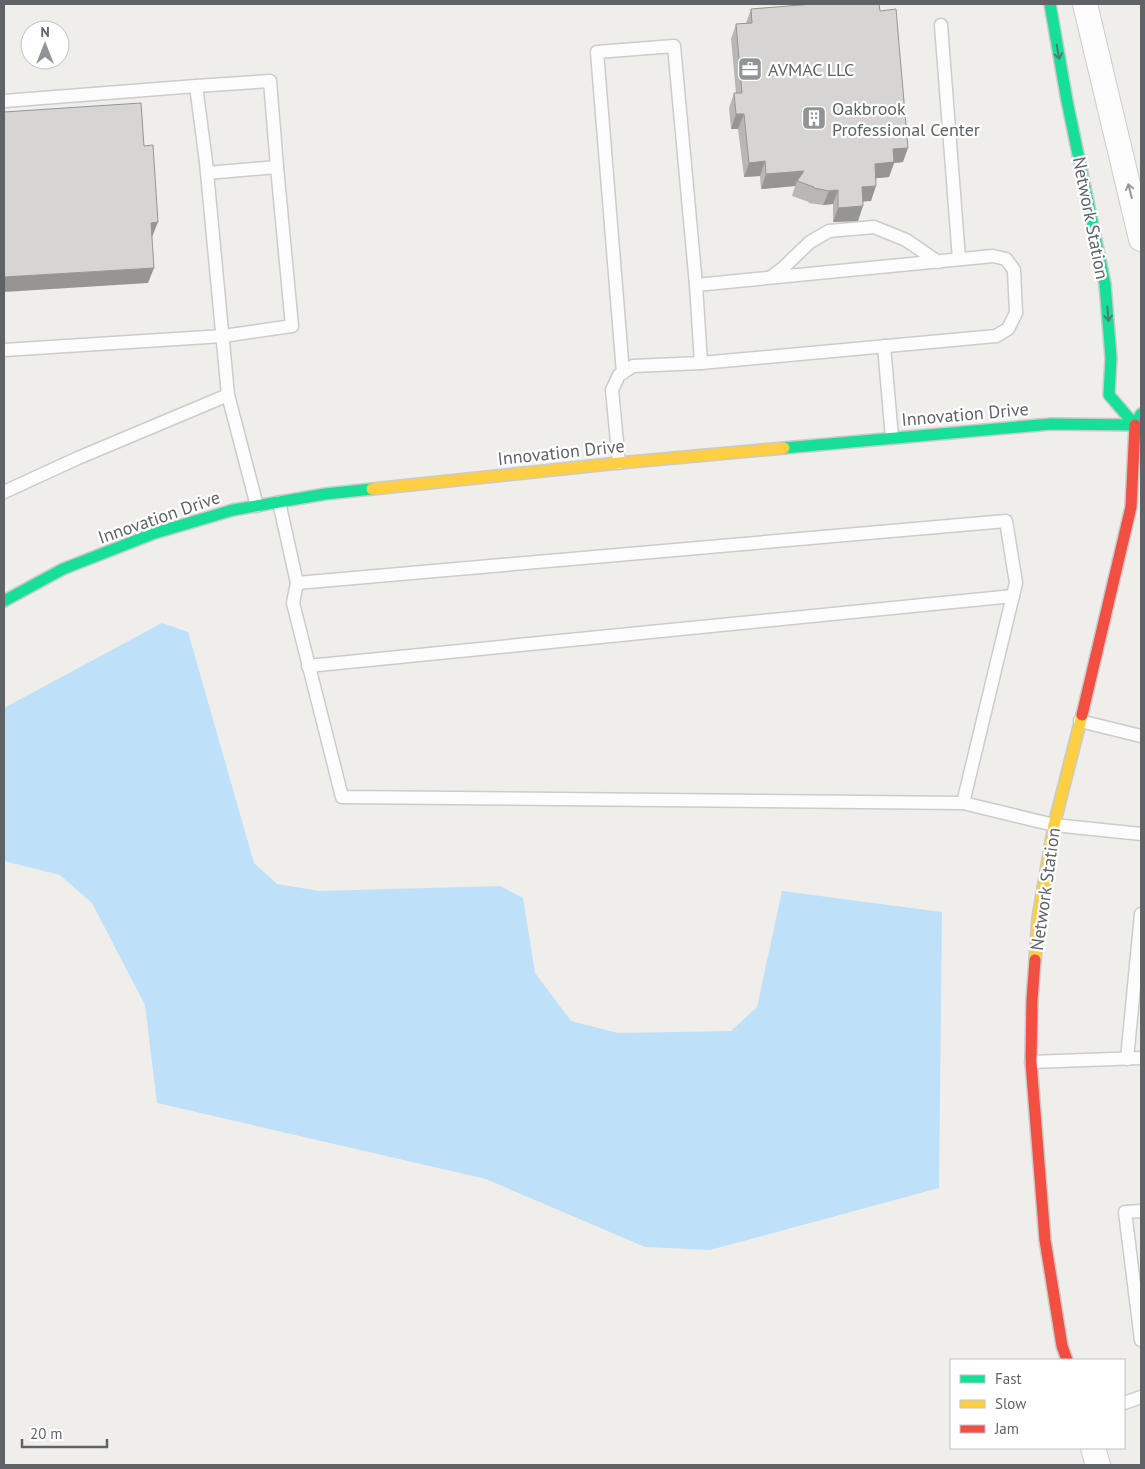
<svg xmlns="http://www.w3.org/2000/svg" width="1145" height="1469" viewBox="0 0 1145 1469" font-family="'PT Sans',sans-serif">
	<style>
		.water { fill: #bfe0f9 }
		.lines { fill: none; stroke-linecap: round; stroke-linejoin: round }
		.lane-casing { stroke: #cbcccc; stroke-width: 15 }
		.street-casing { stroke: #cbcccc; stroke-width: 26 }
		.fast-casing { stroke: #cacacb; stroke-width: 14 }
		.slow-casing { stroke: #cacacb; stroke-width: 14 }
		.jam-casing { stroke: #cacacb; stroke-width: 14 }
		.lane { stroke: #fdfcfc; stroke-width: 12 }
		.street { stroke: #fdfcfc; stroke-width: 24 }
		.fast { stroke: #16e098; stroke-width: 11 }
		.slow { stroke: #ffcf43; stroke-width: 11 }
		.jam { stroke: #f24e42; stroke-width: 11 }
		.wall { fill: #b8b7b5 }
		.shaded-wall { fill: #969594 }
		.building { fill: #d6d5d3; stroke: #969594 }
		.oneway { stroke: #507c72 }
		.oneway2 { stroke: #96999c }
		.labels { text-anchor: middle; dominant-baseline: central; stroke-width: 4.5; stroke-linejoin: round; paint-order: stroke }
		.poi-label { font-size: 18px; fill: #5f6368; stroke: #fff; text-anchor: start }
		.street-label { font-size: 18px; fill: #5f6368; stroke: #fff }
	</style>
	<rect width="100%" height="100%" fill="#efeeea"/>
	<polygon class="water" points="162,623 188,632 254,863 277,884 319,891 500,886 523,898 535,973 571,1021 618,1033 731,1031 757,1007 782,891 942,912 939,1188 710,1250 645,1247 486,1179 157,1103 145,1005 92,903 60,875 4,861 4,708"/>
	<g class="lines">
		<defs>
			<g id="lane">
				<polyline points="941,25 959,259"/>
				<polyline points="196,86 270,81 277,167 207,173"/>
				<polyline points="4,101 196,86 206,162 228,395 257,506"/>
				<polyline points="771,277 783,268 810,242 829,231 874,227 906,240 938,262"/>
				<polyline points="696,285 993,256 1006,259 1014,270 1016,313 1008,329 996,336 701,363"/>
				<polyline points="884,346 892,438"/>
				<polyline points="4,350 223,336 292,326 277,167"/>
				<polyline points="619,463 612,390 619,375 633,366 701,363 696,285 674,46 597,52 623,373"/>
				<polyline points="4,492 78,458 228,395"/>
				<polyline points="279,502 297,583 293,603 342,797 963,803 1054,825 1141,834"/>
				<polyline points="297,583 1006,521 1016,583 963,803"/>
				<polyline points="308,666 1013,596"/>
				<polyline points="1080,721 1141,736"/>
				<polyline points="1127,1059 1141,914"/>
				<polyline points="1031,1062 1141,1058"/>
				<polyline points="1141,1211 1125,1212 1141,1340"/>
				<polyline points="1124,1403 1141,1397"/>
			</g>
			<g id="street">
				<polyline points="1085,4 1141,239"/>
				<polyline points="1093,1448 1098,1465"/>
			</g>
			<g id="fast">
				<polyline points="1050,4 1067,101 1105,284 1111,358 1109,395 1135,425 1141,414"/>
				<polyline points="784,448 1051,424 1141,425"/>
				<polyline points="4,601 63,569 155,533 233,510 325,494 372,489"/>
			</g>
			<g id="slow">
				<polyline points="372,489 619,463 784,448"/>
				<polyline points="1035,960 1038,918 1054,825 1082,715"/>
			</g>
			<g id="jam">
				<polyline points="1082,715 1131,507 1135,425"/>
				<polyline points="1035,960 1032,1000 1031,1062 1045,1240 1062,1346 1067,1360"/>
			</g>
		</defs>
		<use href="#lane" class="lane-casing"/>
		<use href="#street" class="street-casing"/>
		<use href="#fast" class="fast-casing"/>
		<use href="#slow" class="slow-casing"/>
		<use href="#jam" class="jam-casing"/>
		<use href="#lane" class="lane"/>
		<use href="#street" class="street"/>
		<use href="#fast" class="fast"/>
		<use href="#slow" class="slow"/>
		<use href="#jam" class="jam"/>
	</g>
	<polygon class="wall" points="751,9 880,11 903,162 894,163 889,177 876,178 871,201 863,201 858,221 833,222 833,204 823,205 808,203 809,202 792,196 795,186 761,189 760,176 744,177 738,129 731,129 729,108 734,93 736,93 731,39 736,24 746,23"/>
	<g class="shaded-wall">
		<polygon points="736,114 744,114 738,129 731,129"/>
		<polygon points="908,148 903,162 894,163 889,177 869,179 875,164 893,149"/>
		<polygon points="765,161 760,176 744,177 749,163"/>
		<polygon points="804,171 797,181 795,186 761,189 766,174"/>
		<polygon points="876,186 871,201 857,202 862,187"/>
		<polygon points="838,190 833,204 823,205 829,191"/>
		<polygon points="863,206 858,221 833,222 838,208"/>
		<polygon points="158,222 152,237 145,237 151,223"/>
		<polygon points="154,268 148,283 4,292 4,277"/>
	</g>
	<g class="building">
		<polygon points="813,4 879,4 880,11 896,9 908,148 893,149 894,162 875,164 876,186 862,187 863,206 838,208 838,190 829,191 814,188 814,187 797,181 804,171 766,174 765,161 749,163 744,114 736,114 734,93 742,93 736,24 752,23 751,9"/>
		<polygon points="141,103 144,146 153,145 158,222 151,223 154,268 4,277 4,112"/>
	</g>
	<defs><path id="oneway-shaft" d="M-6 0H5M1.5-3L5.5 0L1.5 3" fill="none" stroke-width="1.6" stroke-linecap="round" stroke-linejoin="round" transform="scale(1.25)"/></defs>
	<g class="oneway">
		<use href="#oneway-shaft" transform="translate(1058 52) rotate(80)"/>
		<use href="#oneway-shaft" transform="translate(1108 314) rotate(85)"/>
	</g>
	<use class="oneway2" href="#oneway-shaft" transform="translate(1130 191) rotate(-104)"/>
	<defs>
		<symbol id="office-square" viewBox="-11 -11 22 22"><rect x="-9" y="-9" width="18" height="18" rx="4" fill="#919496" stroke="#fff"/><path d="M-6-3h4V-5.5h4V-3h4V5H-6ZM-1-4.5V-3h2v-1.5ZM-6 0V1H6V0Z" fill="#fff"/></symbol>
		<symbol id="building-square" viewBox="-11 -11 22 22"><rect x="-9" y="-9" width="18" height="18" rx="4" fill="#919496" stroke="#fff"/><path d="M-4-6H4V6H1V3H-1V6H-4ZM-2.5-4.3h1.7v1.8h-1.7ZM.8-4.3h1.7v1.8H.8ZM-2.5-1h1.7V.8h-1.7ZM.8-1h1.7V.8H.8Z" fill="#fff"/></symbol>
	</defs>
	<g fill-rule="evenodd">
		<use href="#office-square" x="736" y="55" width="28" height="28"/>
		<use href="#building-square" x="800" y="104" width="28" height="28"/>
	</g>
	<g class="labels">
		<g class="poi-label">
			<text x="768" y="69">AVMAC LLC</text>
			<text x="832" y="108">Oakbrook<tspan x="832" dy="21">Professional Center</tspan></text>
		</g>
		<g class="street-label">
			<text transform="translate(1091 218) rotate(79)">Network Station</text>
			<text transform="translate(965 414) rotate(-5)">Innovation Drive</text>
			<text transform="translate(561 452) rotate(-6)">Innovation Drive</text>
			<text transform="translate(159 517) rotate(-19)">Innovation Drive</text>
			<text transform="translate(1045 889) rotate(-82)">Network Station</text>
		</g>
	</g>
	<rect width="1145" height="1469" fill="none" stroke="#5f6368" stroke-width="10"/>
	<rect x="950" y="1359" width="175" height="90" fill="#ffffff" stroke="#bfc1c3"/>
	<rect x="960" y="1375" width="25" height="8" fill="#16e098" stroke="#bfc1c3"/>
	<text x="995" y="1384" font-size="15" fill="#5f6368">Fast</text>
	<rect x="960" y="1400" width="25" height="8" fill="#ffcf43" stroke="#bfc1c3"/>
	<text x="995" y="1409" font-size="15" fill="#5f6368">Slow</text>
	<rect x="960" y="1425" width="25" height="8" fill="#f24e42" stroke="#bfc1c3"/>
	<text x="995" y="1434" font-size="15" fill="#5f6368">Jam</text>
	<g transform="translate(45 45)"><circle r="24" fill="#ffffff" stroke="#bfc1c3"/>
	<path d="M0-4L9 19L0 12L-9 19Z" fill="#919496"/>
	<text y="-8" font-size="14" font-weight="bold" text-anchor="middle" fill="#5f6368">N</text>
	</g>
	<path d="M22 1439v8h85v-8" fill="none" stroke="#5f6368" stroke-width="2.5"/>
	<text x="30" y="1439" font-size="15" fill="#5f6368" stroke="#ffffff" stroke-width="4" paint-order="stroke">20 m</text>
</svg>
